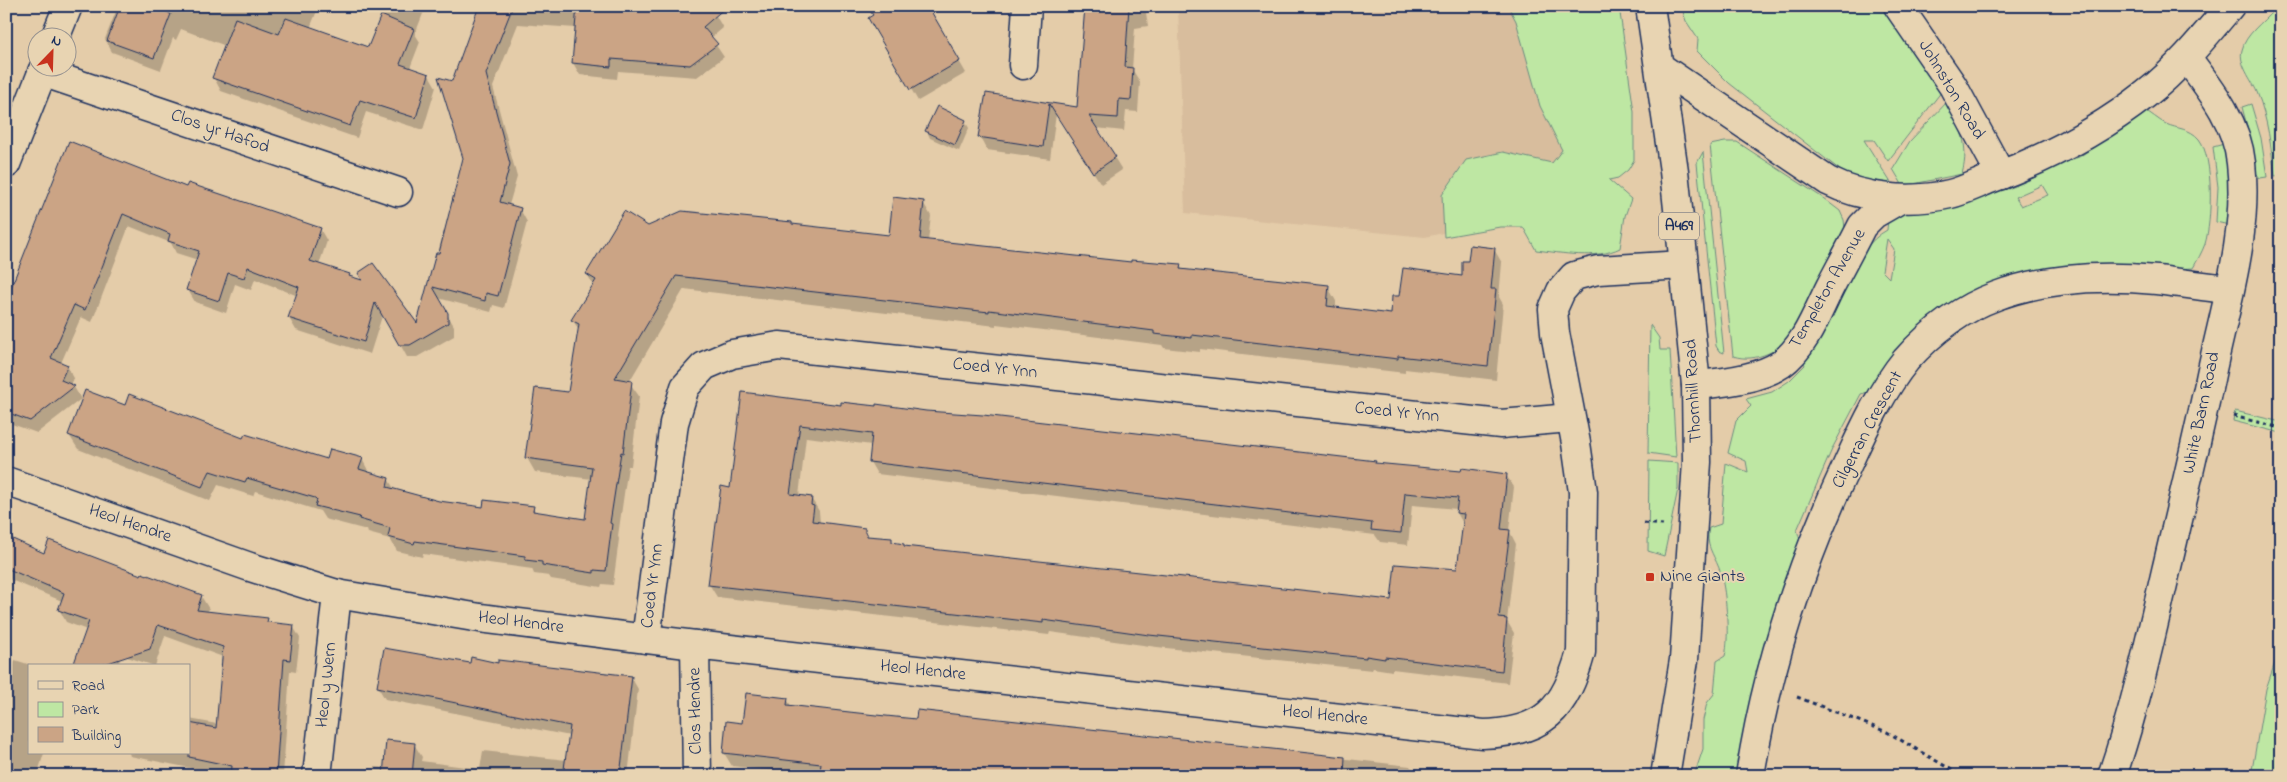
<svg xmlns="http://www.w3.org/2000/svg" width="2287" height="782" viewBox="0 0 2287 782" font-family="'Indie Flower',sans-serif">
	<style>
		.built { fill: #d8bd9d }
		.green { fill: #bee7a3; stroke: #6c8b80; fill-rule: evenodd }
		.shadow { fill: #0003; fill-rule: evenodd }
		.building { fill: #cba485; stroke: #1b2f5e; fill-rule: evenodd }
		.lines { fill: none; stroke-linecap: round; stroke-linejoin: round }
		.street-casing { stroke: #1b2f5e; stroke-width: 31 }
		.secondary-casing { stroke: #1b2f5e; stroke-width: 31 }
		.primary-casing { stroke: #1b2f5e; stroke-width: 31 }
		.path { stroke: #1b2f5e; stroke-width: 3; stroke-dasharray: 4 4; stroke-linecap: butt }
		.street { stroke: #e8d4b2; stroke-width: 28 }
		.secondary { stroke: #e8d4b2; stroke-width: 28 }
		.primary { stroke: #e8d4b2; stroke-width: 28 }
		.poi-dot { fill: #c8321e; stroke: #e8d4b2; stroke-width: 2 }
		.labels { text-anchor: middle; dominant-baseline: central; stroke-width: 4; stroke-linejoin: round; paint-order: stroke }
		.shield { fill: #e8d4b2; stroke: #586077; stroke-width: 1 }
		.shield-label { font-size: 16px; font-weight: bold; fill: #1b2f5e }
		.street-label { font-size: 18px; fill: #1b2f5e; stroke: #e8d4b2 }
		.poi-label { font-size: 18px; fill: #1b2f5e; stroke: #e8d4b2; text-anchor: start }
	</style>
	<rect width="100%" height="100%" fill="#e4cca9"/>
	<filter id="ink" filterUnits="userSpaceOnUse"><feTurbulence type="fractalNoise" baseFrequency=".02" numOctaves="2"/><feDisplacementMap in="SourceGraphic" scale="10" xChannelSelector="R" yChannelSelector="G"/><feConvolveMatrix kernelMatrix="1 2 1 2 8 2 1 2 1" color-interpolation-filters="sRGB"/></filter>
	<g filter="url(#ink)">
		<polygon class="built" points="1178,6 1570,6 1587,180 1516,217 1425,237 1185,213"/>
		<g class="green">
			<path d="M1508,6H1619L1634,112V160L1628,170L1618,178L1609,180L1631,199L1625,216L1620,248C1596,260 1562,253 1536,250L1523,227H1500L1444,237L1442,195L1466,160L1503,152L1552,163L1562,150L1540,106L1516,21Z"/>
			<polygon points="1681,6 1890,6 1942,91 1888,161 1874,140 1864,140 1893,186 1854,181 1729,83 1697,51 1698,39 1686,21"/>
			<path d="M2265,6H2281V175L2275,176C2271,148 2268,119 2257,92C2252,80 2238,64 2242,50C2245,35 2263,22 2273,11Z"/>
			<path d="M1948,101C1960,127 1970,145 1962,174L1903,186L1893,169L1910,141Z"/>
			<polygon points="2251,104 2261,138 2267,177 2260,178 2256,173 2251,141 2242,107"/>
			<path d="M2143,109C2151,113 2158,120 2166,124C2177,129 2190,128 2199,139C2214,158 2212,221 2205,244C2202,252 2197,261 2193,268L2017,277L1875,390L1861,394L1833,447L1797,530L1800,540L1806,546L1761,776H1694L1703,749V720L1707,703L1714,694L1717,661L1725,656C1730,636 1726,587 1719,568C1713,553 1705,545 1709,528L1721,524L1726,463L1748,472L1746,461L1728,453L1736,421L1751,406L1746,399L1772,392L1789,381L1805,365L1801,356C1820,323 1854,247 1887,230L1888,219L1900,199L2003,183L2008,189L2036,177L2041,166L2069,154L2076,158L2079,157L2107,138L2113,122ZM2042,185L2048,195L2021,206L2015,197ZM1887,239L1894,249L1889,278L1882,271Z"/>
			<path d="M1725,142H1737L1823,198L1840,211L1844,220L1845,228L1842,236L1832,251L1801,317L1800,335C1779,348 1758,364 1733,356L1710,145Z"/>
			<polygon points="2224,144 2230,181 2229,225 2216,222 2218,187 2213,147"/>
			<polygon points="1703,152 1724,353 1719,351 1716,346 1697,163"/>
			<polygon points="1650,325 1659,338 1660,350 1670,350 1676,457 1648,453"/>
			<polygon points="2235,411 2281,422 2281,433 2233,421"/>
			<polygon points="1649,461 1678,463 1678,489 1664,556 1648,551"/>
			<polygon points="2281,645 2281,776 2251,776 2266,689"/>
		</g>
		<g class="shadow">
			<polygon points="118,6 319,6 310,28 368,49 387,6 426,6 415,34 420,42 410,68 429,75 436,87 423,130 366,112 357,138 221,91 214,78 226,46 181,29 176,40 173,38 161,70 112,52 105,39"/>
			<polygon points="479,6 623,6 716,16 723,28 711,38 724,57 697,77 618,71 617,79 580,75 573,63 576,28 518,24 493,87 517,177 509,205 520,209 527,222 504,308 493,305 491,312 438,298 454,326 454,336 417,357 407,357 383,313 370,354 296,330 289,318 298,296 255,279 251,290 235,284 226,313 195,302 188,290 198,260 176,253 171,243 129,226 92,322 81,317 61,363 67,366 74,378 71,385 74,387 81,399 37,433 6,422 6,305 69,143 187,189 320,229 327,241 319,265 349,275 417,326 465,158 452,83"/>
			<polygon points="927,6 966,73 918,101 870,18"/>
			<polygon points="1086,6 1145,6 1148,26 1135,28 1132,69 1140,82 1138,112 1126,111 1124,131 1096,128 1122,170 1101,184 1056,114 1050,159 987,150 980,137 987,94 1079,108"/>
			<polygon points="965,121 969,128 959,151 930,138 927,131"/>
			<polygon points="923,202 931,216 928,241 1132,264 1180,265 1183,271 1328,287 1336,301 1336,309 1392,315 1400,297 1463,277 1469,262 1494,249 1502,263 1499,297 1503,304 1496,380 1405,369 1405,373 1200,349 1200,352 1164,348 1162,345 996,324 996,326 684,289 629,382 639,396 631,466 628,466 618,536 619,539 613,585 602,584 601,587 551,579 549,576 534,574 532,569 423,554 422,557 397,551 390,539 368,533 367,530 325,519 320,511 255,491 253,496 218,485 210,501 78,449 69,435 125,407 328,461 362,459 370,474 388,479 395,490 439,502 484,509 533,508 536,513 586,521 592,479 535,472 527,458 569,394 579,331 573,320 594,286 587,274 647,227 793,226 890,236"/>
			<path d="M743,393L842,406L926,412L1375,462L1376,464L1506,475L1514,487L1509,530L1516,544L1507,621L1514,633L1508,683L1392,669V671L1373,668L1372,670L1157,647L1050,632L1049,635L717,597L709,584L731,489ZM806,437L872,445L870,462L877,474L1375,535L1380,542L1408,545L1412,505L1457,509V513L1464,525L1458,571L1392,601L905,547L904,545L894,544L891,540L869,537L865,529L820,523L819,511L811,498L799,496Z"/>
			<polygon points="6,538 45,555 142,577 201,596 209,609 207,612 267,620 269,623 293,626 300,638 296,672 290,671 283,776 230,776 130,756 129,753 189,753 189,719 217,724 223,657 165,636 155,666 121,655 118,666 75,666 87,630 66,622 59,609 62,601 6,578"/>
			<polygon points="15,660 34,666 29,666 29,753 44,753 37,776 6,776 6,669 12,669"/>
			<polygon points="471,664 499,664 631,677 638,689 628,776 374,776 375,767 385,768 414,744 422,757 421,761 480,769 483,751 567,760 570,736 385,699 378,687"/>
			<polygon points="787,699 791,706 917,720 918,711 1410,766 1412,769 1501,776 818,776 732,766 724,753 743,724"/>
		</g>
		<g class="building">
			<polygon points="120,6 153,6 171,14 154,58 107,41"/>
			<polygon points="479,6 513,6 486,74 510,164 500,202 521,208 498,296 486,293 485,301 433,287 448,313 448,323 410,345 399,345 375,303 364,342 288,318 299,287 248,267 244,278 228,273 219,301 186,290 199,251 168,241 170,234 123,214 85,310 74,305 51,358 68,365 61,380 75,386 30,421 6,412 6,300 69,141 186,187 188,183 321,228 310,261 350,274 349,276 362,280 358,273 373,263 417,323 436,253 439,253 463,158 438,77 452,81"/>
			<polygon points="577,6 727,6 703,27 718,44 690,65 611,59 611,67 572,63"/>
			<polygon points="867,6 928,6 960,61 910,90 868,18 873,15"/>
			<polygon points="1085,6 1129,6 1125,67 1133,68 1131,100 1119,99 1118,118 1089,116 1116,157 1093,173 1049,104 1043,147 978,137 986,93 1077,107"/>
			<polygon points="381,15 414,29 400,64 429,74 416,118 360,100 350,126 212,78 235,18 279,34 286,18 368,47"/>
			<polygon points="937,106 966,120 955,145 925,131"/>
			<polygon points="893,197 924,201 920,239 1131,262 1131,260 1181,264 1180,269 1329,285 1327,306 1391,314 1392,296 1399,296 1403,268 1462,276 1462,261 1468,261 1470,245 1495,248 1491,289 1496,289 1488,366 1398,356 1398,359 1192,335 1192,338 1154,334 1154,331 989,310 989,312 676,276 615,378 632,381 623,453 621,452 610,523 612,524 606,571 594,570 594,573 542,565 542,562 525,560 525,556 415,541 414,544 388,537 390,528 359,519 360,517 315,506 317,500 315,498 247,478 245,482 210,471 202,487 68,435 85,390 125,405 129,394 243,438 245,434 327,459 330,449 363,458 359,469 389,478 387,487 439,501 483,507 484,500 534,506 533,511 585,519 592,467 525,458 535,388 568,392 579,324 571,320 596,280 586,274 624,211 648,226 682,211 792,222 792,224 889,235"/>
			<path d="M742,392L841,405V402L876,406V404L926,411L983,415L1376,461L1375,463L1461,471L1462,468L1507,474L1501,529L1510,530L1499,618L1507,619L1502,671L1385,657V659L1366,656V658L1149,635L1043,620V623L708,585L721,486L730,488ZM800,425L872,434L869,462L1372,523L1371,530L1401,533L1405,493L1458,498L1456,513L1464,514L1457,569L1395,564L1391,600L904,546V544L892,542V538L867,536V533H865V528L812,521L814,506L811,505L812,497L790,494Z"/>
			<polygon points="6,536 44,553 49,540 141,575 142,573 202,595 197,610 268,618 267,622 294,625 290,660 284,659 276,776 231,776 232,766 189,757 189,723 216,728 223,647 158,625 150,649 99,666 73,666 89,621 58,610 64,593 6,568"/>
			<polygon points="384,648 470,663 471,657 498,663 498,660 632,676 620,776 563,776 570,726 377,687"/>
			<polygon points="746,693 788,698 787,705 876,715 916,719 917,710 1345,757 1344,776 969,776 930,771 930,776 823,776 824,771 820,771 821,764 723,753 726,721 742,723"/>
			<polygon points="386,740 415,743 412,776 383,776"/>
		</g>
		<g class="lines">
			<defs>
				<g id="street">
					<polyline points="1898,6 1953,86 2001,175"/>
					<polyline points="55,38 68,6"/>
					<polyline points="1023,65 1027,6"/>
					<polyline points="42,72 398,192"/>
					<polyline points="6,164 44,68"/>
					<path d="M6,481L250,567L337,594L480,618L695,645L1483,734C1544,732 1565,710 1581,652L1583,492L1576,443L1555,333L1553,309L1561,291L1574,276L1598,270L1684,265"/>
					<polyline points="646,639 674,423 685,387 704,366 732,354 779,346 1501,424 1570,418"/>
					<polyline points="695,645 697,776"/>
					<polyline points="317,776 337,594"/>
					<path d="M1750,776C1767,666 1802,561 1849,461C1864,428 1883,388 1906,360C1931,332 1960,309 1996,296C2047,277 2104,275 2157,280C2181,283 2205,287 2229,289"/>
					<path d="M2112,776C2135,709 2150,640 2166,571C2181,507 2196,444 2210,379C2224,310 2249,235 2241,163C2237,122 2211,90 2187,58"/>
				</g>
				<g id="secondary">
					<path d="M1660,67L1828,181C1863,199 1911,203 1950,194C1963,191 1977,184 1990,179C2045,159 2099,131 2146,94C2178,69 2204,37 2230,6"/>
					<path d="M1696,385C1721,383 1759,379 1781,364C1805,347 1817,313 1830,287C1841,266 1852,246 1862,226L1874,214L1900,199"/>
				</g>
				<polyline id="primary" points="1650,6 1674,171 1684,265 1696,385 1697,462 1684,660 1665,776"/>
			</defs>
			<use href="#street" class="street-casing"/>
			<use href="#secondary" class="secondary-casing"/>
			<use href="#primary" class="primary-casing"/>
			<g class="path">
				<polyline points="2233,416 2281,428"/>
				<polyline points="1644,523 1663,525"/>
				<polyline points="1797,697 1887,732 1962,776"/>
			</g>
			<use href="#street" class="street"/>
			<use href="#secondary" class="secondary"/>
			<use href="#primary" class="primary"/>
		</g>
	</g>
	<rect class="poi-dot" x="1645" y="572" width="10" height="10" rx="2.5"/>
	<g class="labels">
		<rect class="shield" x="1659" y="212.5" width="40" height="27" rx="4"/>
		<g class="shield-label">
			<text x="1679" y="226">A469</text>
		</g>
		<g class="street-label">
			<text transform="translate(1951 90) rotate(59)">Johnston Road</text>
			<text transform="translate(220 132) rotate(19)">Clos yr Hafod</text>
			<text transform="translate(1828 289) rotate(-60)">Templeton Avenue</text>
			<text transform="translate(995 369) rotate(6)">Coed Yr Ynn</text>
			<text transform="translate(1694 391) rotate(-93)">Thornhill Road</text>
			<text transform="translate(1397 413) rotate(6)">Coed Yr Ynn</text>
			<text transform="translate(2202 413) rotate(-78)">White Barn Road</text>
			<text transform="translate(1868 430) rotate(-62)">Cilgerran Crescent</text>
			<text transform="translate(130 524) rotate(19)">Heol Hendre</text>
			<text transform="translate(653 586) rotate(-83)">Coed Yr Ynn</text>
			<text transform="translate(521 623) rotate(7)">Heol Hendre</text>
			<text transform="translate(923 671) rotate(6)">Heol Hendre</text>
			<text transform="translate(327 685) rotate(-84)">Heol y Wern</text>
			<text transform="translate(696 711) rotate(-91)">Clos Hendre</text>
			<text transform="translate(1325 716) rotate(6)">Heol Hendre</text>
		</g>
		<g class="poi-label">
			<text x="1660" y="577">Nine Giants</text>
		</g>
	</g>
	<rect width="2287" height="782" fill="none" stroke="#e8d4b2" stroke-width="25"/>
	<rect x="12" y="12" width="2262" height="757" fill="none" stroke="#1b2f5e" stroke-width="2" filter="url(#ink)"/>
	<rect x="28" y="664" width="162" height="90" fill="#e8d4b2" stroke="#969290"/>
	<rect x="38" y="681" width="25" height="8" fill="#e8d4b2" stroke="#969290"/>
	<text x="72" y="690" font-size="15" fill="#1b2f5e">Road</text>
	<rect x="38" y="702" width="25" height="15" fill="#bee7a3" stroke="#969290"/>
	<text x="72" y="714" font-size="15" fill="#1b2f5e">Park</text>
	<rect x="38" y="727" width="25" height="15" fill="#cba485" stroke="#969290"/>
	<text x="72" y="740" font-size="15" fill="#1b2f5e">Building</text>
	<g transform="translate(52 52) rotate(23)"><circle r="24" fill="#e8d4b2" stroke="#969290"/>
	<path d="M0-4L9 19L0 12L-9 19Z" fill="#c8321e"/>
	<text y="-8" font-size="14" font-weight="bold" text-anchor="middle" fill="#1b2f5e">N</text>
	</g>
</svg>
